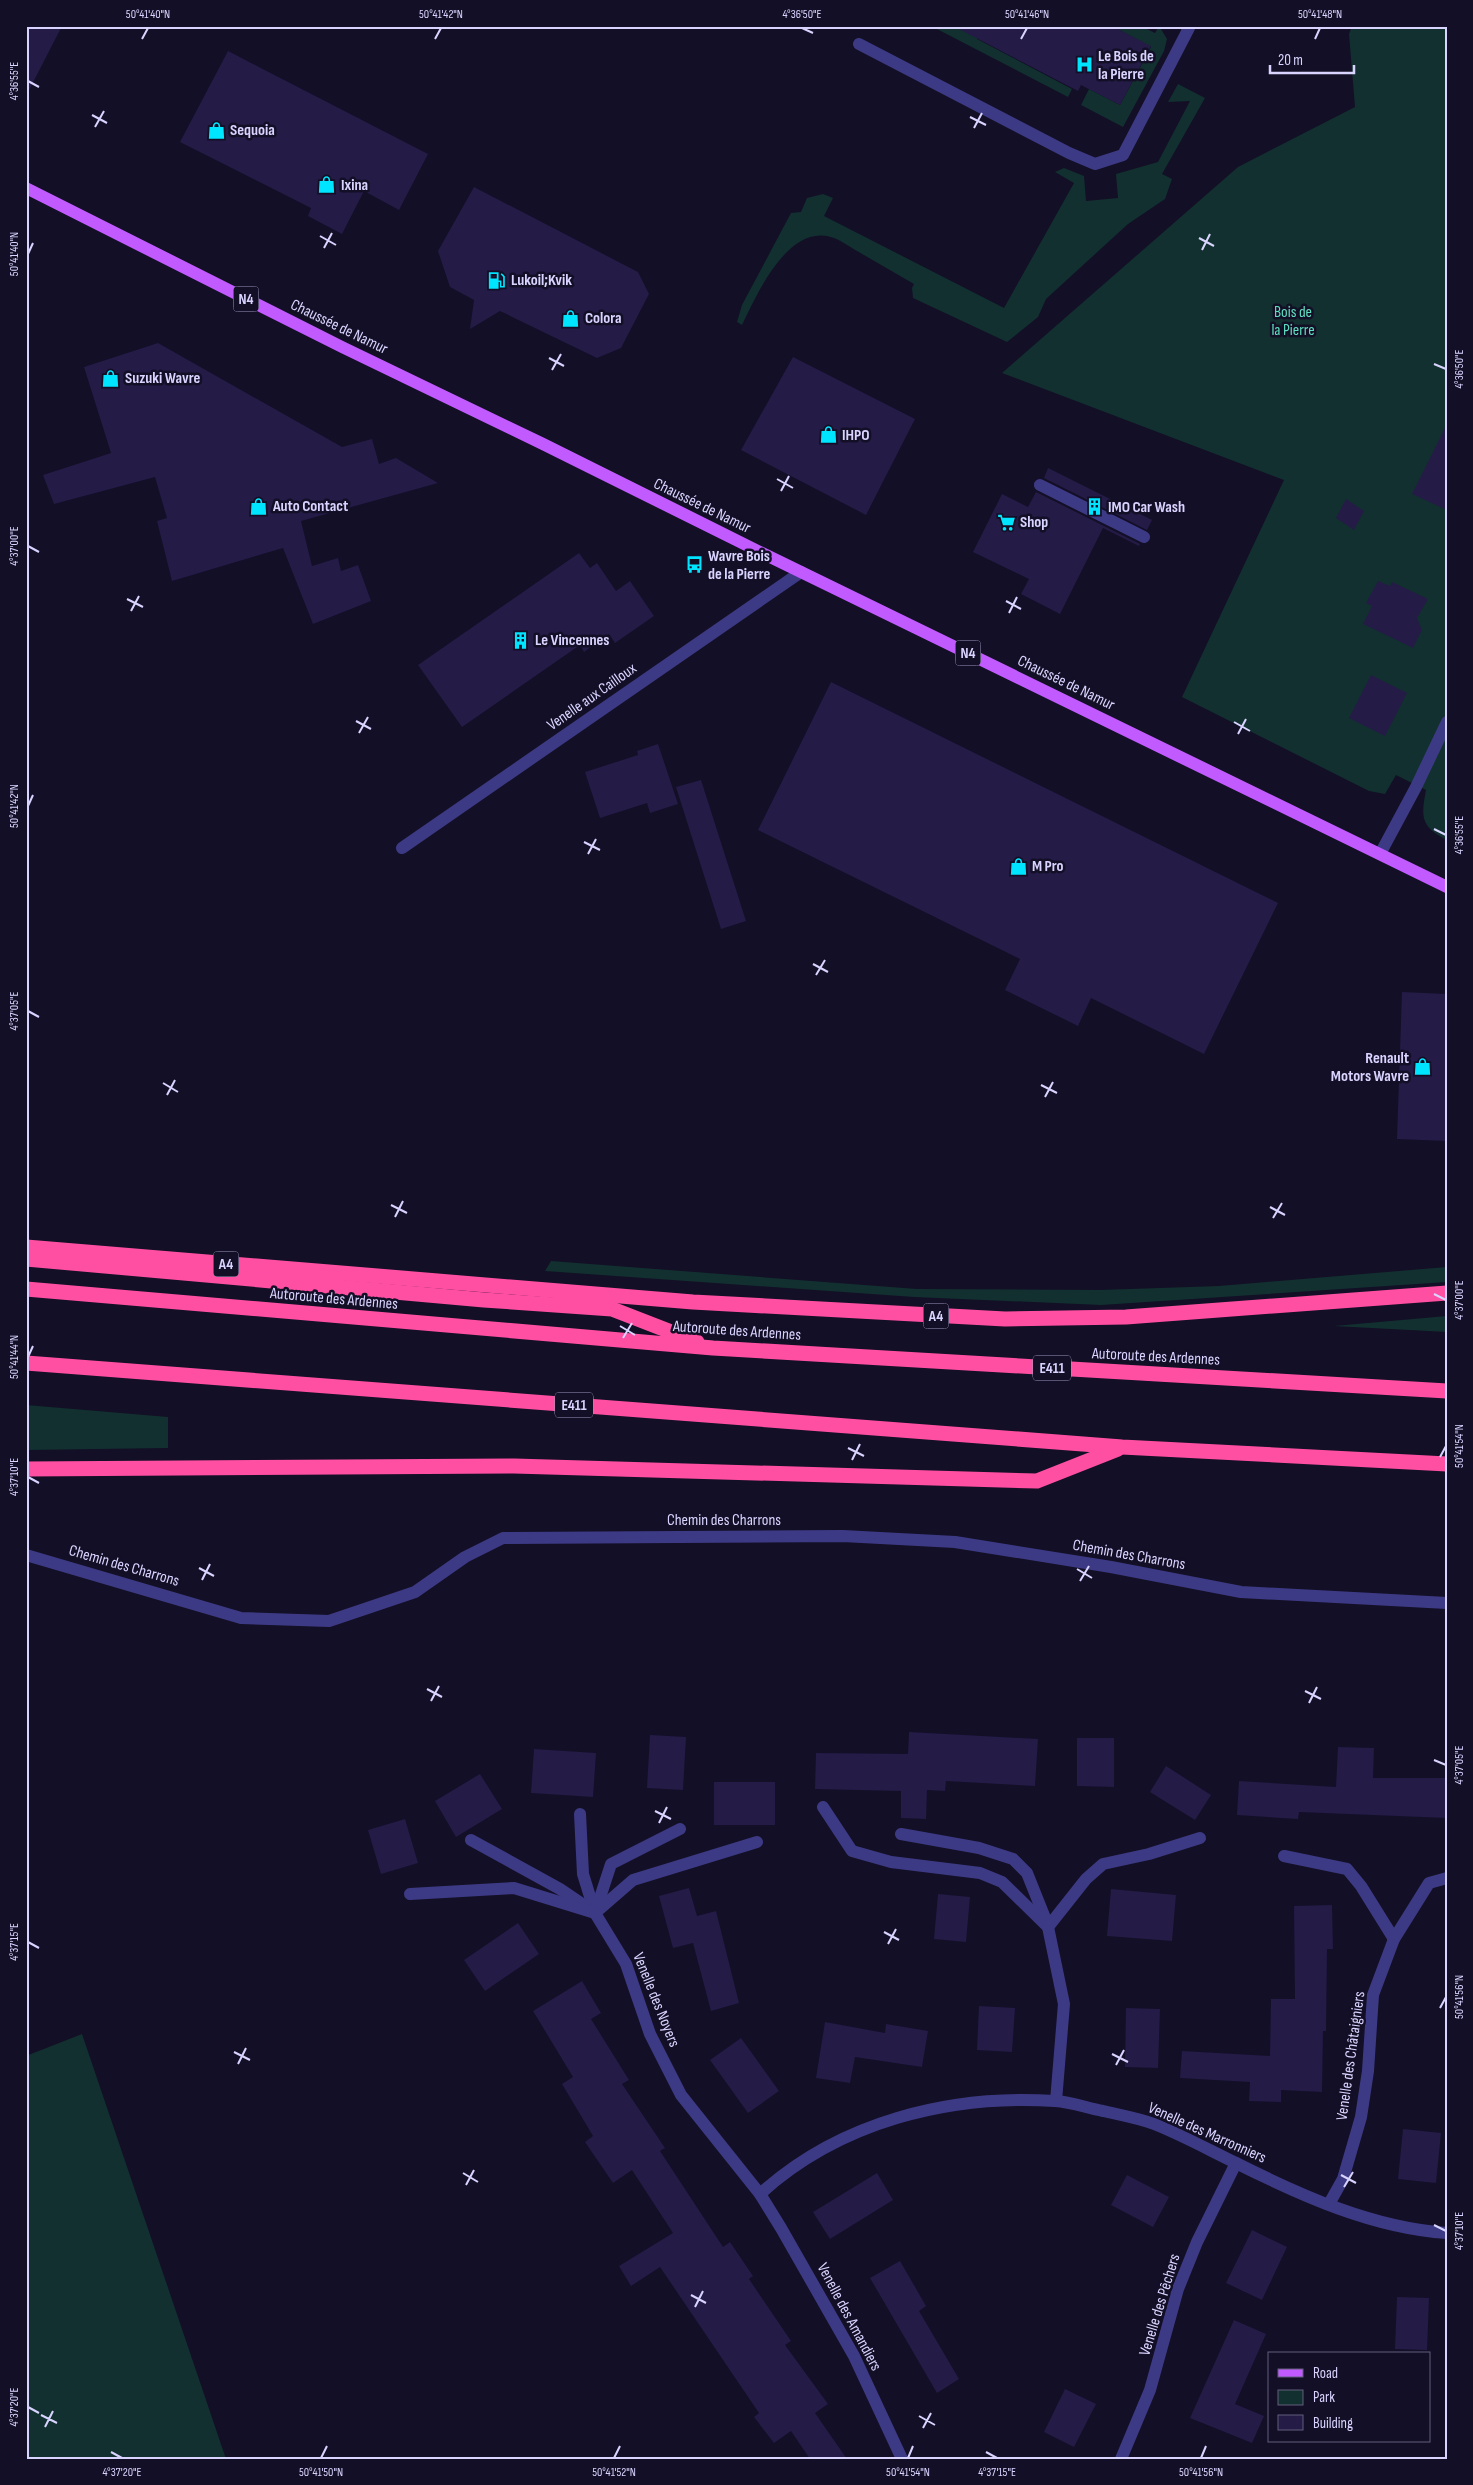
<svg xmlns="http://www.w3.org/2000/svg" width="1473" height="2485" viewBox="0 0 1473 2485" font-family="'Sofia Sans Condensed',sans-serif">
	<style>
		.green { fill: #12302f }
		.building { fill: #241b47 }
		.lines { fill: none; stroke-linecap: round; stroke-linejoin: round }
		.lane { stroke: #3d3a85; stroke-width: 12 }
		.street { stroke: #3d3a85; stroke-width: 12 }
		.primary { stroke: #c25bff; stroke-width: 12 }
		.highway { stroke: #ff4fa3; stroke-width: 15 }
		.ticks { fill: none; stroke: #d9d4ff; stroke-width: 2 }
		.labels { text-anchor: middle; dominant-baseline: central; stroke-width: 5; stroke-linejoin: round; paint-order: stroke }
		.shield { fill: #130f26; stroke: #9e99be; stroke-width: 1 }
		.shield-label { font-size: 15px; font-weight: bold; fill: #d9d4ff }
		.poi-label { font-size: 16px; font-weight: bold; fill: #d9d4ff; stroke: #130f26; text-anchor: start }
		.park-label { font-size: 16px; fill: #5fe0c0; stroke: #130f26 }
		.street-label { font-size: 16px; fill: #d9d4ff; stroke: #130f26 }
		.neatline { fill: none; stroke: #d9d4ff; stroke-width: 2 }
		.ticks-label { font-size: 12px; text-anchor: middle; fill: #d9d4ff }
	</style>
	<rect width="100%" height="100%" fill="#130f26"/>
	<g class="green">
		<polygon points="936,26 976,26 982,29 977,39 1072,89 1068,97 935,28"/>
		<polygon points="1112,26 1141,26 1155,33 1159,26 1167,39 1164,51 1123,127 1081,105 1089,89 1120,105 1151,47"/>
		<path d="M1352,26H1447V840C1420,827 1421,816 1426,790L1396,775L1385,794L1369,791L1182,697L1284,480L1002,373L1238,167L1355,107L1349,34Z"/>
		<path d="M1178,84L1205,98L1162,174L1172,179L1165,199L1128,224L1046,299L1038,317L1007,342L913,298L912,288L914,284C895,273 876,262 857,251C850,247 842,241 834,238C789,221 757,294 742,325L737,322L742,305L791,213L801,212L807,198L823,194L833,198L824,216L1004,308L1074,183L1055,172L1064,168L1084,176L1086,201L1118,198L1116,174L1158,162L1190,101L1168,102Z"/>
		<polygon points="551,1261 917,1289 1101,1290 1219,1286 1447,1267 1447,1282 1101,1305 914,1297 545,1271"/>
		<polygon points="1447,1316 1447,1332 1334,1326"/>
		<polygon points="26,1405 168,1417 168,1448 26,1450"/>
		<polygon points="82,2034 226,2459 26,2459 26,2056"/>
	</g>
	<g class="building">
		<polygon points="26,26 62,26 26,96"/>
		<polygon points="953,26 1112,26 1151,46 1120,105 1081,85 1078,91"/>
		<polygon points="228,51 428,154 399,210 364,191 342,234 308,216 311,208 180,142"/>
		<polygon points="474,187 638,272 649,294 621,348 597,358 500,311 470,329 474,300 450,287 438,251"/>
		<polygon points="158,343 342,447 372,439 379,464 396,458 438,483 301,521 312,566 338,558 341,571 358,565 371,601 313,624 283,548 172,581 157,521 167,518 155,477 54,504 43,475 111,453 84,367"/>
		<polygon points="793,357 915,419 866,515 741,450"/>
		<polygon points="1447,424 1447,510 1412,494"/>
		<polygon points="1048,468 1152,520 1147,530 1044,478"/>
		<polygon points="1036,492 1140,544 1139,546 1103,528 1060,614 1021,594 1029,579 973,552 1002,494 1028,507"/>
		<polygon points="1346,499 1364,511 1354,530 1336,518"/>
		<polygon points="579,553 590,568 597,563 616,591 630,581 654,616 615,643 609,634 584,652 580,645 462,727 418,665"/>
		<polygon points="1378,581 1390,586 1392,582 1428,599 1417,618 1422,630 1413,648 1363,624 1372,606 1366,603"/>
		<polygon points="1371,675 1407,693 1385,736 1349,718"/>
		<polygon points="831,682 1278,903 1204,1054 1091,998 1078,1026 1005,990 1020,959 758,830"/>
		<polygon points="658,744 678,804 650,813 647,803 600,818 585,772 638,755 637,751"/>
		<polygon points="701,780 746,921 721,929 676,787"/>
		<polygon points="1402,992 1447,994 1447,1141 1397,1139"/>
		<polygon points="909,1732 1038,1739 1035,1786 946,1781 945,1791 927,1790 926,1819 901,1818 901,1791 815,1789 816,1753 908,1754"/>
		<polygon points="650,1735 686,1737 683,1790 647,1788"/>
		<polygon points="1077,1738 1114,1738 1114,1787 1077,1786"/>
		<polygon points="1338,1747 1374,1748 1373,1778 1447,1778 1447,1818 1299,1812 1298,1819 1237,1815 1239,1781 1336,1787"/>
		<polygon points="534,1749 596,1753 593,1797 531,1793"/>
		<polygon points="1166,1766 1211,1795 1195,1820 1150,1792"/>
		<polygon points="480,1774 502,1809 456,1837 435,1801"/>
		<rect x="714" y="1782" width="61" height="43"/>
		<polygon points="405,1819 418,1863 381,1874 368,1830"/>
		<polygon points="689,1888 697,1916 716,1911 739,2003 711,2011 693,1943 673,1948 659,1896"/>
		<polygon points="1111,1889 1176,1895 1172,1941 1107,1936"/>
		<polygon points="938,1894 970,1897 966,1942 934,1939"/>
		<polygon points="1332,1905 1333,1949 1327,1949 1326,2031 1323,2031 1322,2092 1281,2090 1281,2102 1249,2101 1250,2082 1180,2078 1182,2051 1270,2056 1271,1999 1295,1999 1294,1906"/>
		<polygon points="518,1923 539,1954 485,1991 464,1960"/>
		<polygon points="582,1981 601,2013 591,2019 629,2080 622,2084 665,2148 660,2151 723,2247 730,2242 753,2276 749,2279 791,2341 785,2345 828,2404 815,2413 847,2459 810,2459 791,2431 774,2443 754,2417 759,2413 660,2267 631,2286 619,2266 673,2233 632,2170 613,2183 585,2142 593,2136 562,2084 573,2077 533,2011"/>
		<polygon points="979,2006 1015,2008 1012,2052 977,2050"/>
		<polygon points="1126,2008 1160,2009 1158,2068 1125,2067"/>
		<polygon points="825,2022 885,2033 886,2024 928,2031 922,2067 855,2057 850,2083 816,2078"/>
		<polygon points="741,2038 779,2091 748,2113 710,2060"/>
		<polygon points="1403,2129 1441,2133 1436,2183 1398,2179"/>
		<polygon points="877,2173 893,2200 830,2239 813,2212"/>
		<polygon points="1127,2175 1169,2197 1153,2227 1111,2205"/>
		<polygon points="1252,2230 1287,2247 1262,2300 1226,2283"/>
		<polygon points="900,2261 926,2306 919,2311 959,2379 937,2393 870,2278"/>
		<polygon points="1397,2297 1429,2298 1427,2350 1395,2349"/>
		<polygon points="1234,2320 1266,2334 1235,2404 1264,2416 1252,2443 1190,2418"/>
		<polygon points="1065,2389 1096,2404 1074,2447 1044,2432"/>
	</g>
	<g class="lines">
		<g class="lane">
			<polyline points="859,44 1069,153 1095,164 1123,155 1189,28 1186,26"/>
			<polyline points="1040,485 1144,537"/>
			<polyline points="823,1807 852,1851 891,1862 980,1873 1002,1882 1048,1927"/>
			<polyline points="580,1814 583,1874 595,1913"/>
			<polyline points="901,1834 979,1848 1013,1859 1027,1873 1047,1923"/>
			<polyline points="471,1840 560,1889 585,1906"/>
			<polyline points="1284,1856 1347,1869 1361,1886 1394,1939 1429,1883 1447,1878"/>
			<polyline points="410,1894 514,1888 595,1913"/>
			<polyline points="595,1913 633,1880 757,1842"/>
			<polyline points="595,1913 611,1864 680,1829"/>
			<polyline points="1048,1927 1086,1879 1103,1864 1149,1854 1200,1838"/>
		</g>
		<g class="street">
			<polyline points="402,848 801,572"/>
			<polyline points="1380,854 1416,787 1447,722"/>
			<polyline points="26,1555 241,1618 329,1621 415,1592 465,1557 503,1538 843,1536 955,1542 1111,1567 1241,1592 1447,1603"/>
			<polyline points="595,1913 626,1964 650,2034 681,2095 760,2194 781,2228 854,2356 902,2459"/>
			<polyline points="1048,1927 1064,2004 1056,2101"/>
			<path d="M760,2194C839,2122 949,2094 1055,2101C1071,2102 1087,2108 1103,2111C1120,2115 1138,2118 1154,2124C1182,2135 1209,2150 1236,2163C1302,2196 1373,2228 1447,2233"/>
			<polyline points="1329,2204 1343,2179 1361,2117 1368,2071 1373,1995 1394,1939"/>
			<polyline points="1121,2459 1150,2390 1178,2289 1197,2242 1236,2163"/>
		</g>
		<polyline class="primary" points="26,188 342,347 543,444 758,551 1447,887"/>
		<g class="highway">
			<polyline points="26,1247 693,1302 1005,1319 1126,1317 1447,1293"/>
			<polyline points="26,1259 484,1300 612,1309 697,1342"/>
			<polyline points="26,1289 713,1348 1447,1391"/>
			<polyline points="26,1363 1122,1447 1447,1464"/>
			<polyline points="26,1469 514,1466 1037,1481 1118,1449"/>
		</g>
	</g>
	<path class="ticks" d="M802,28L813,33M142,39L148,28M435,39L441,28M1021,39L1027,28M1315,39L1320,28M28,81L39,87M92,115L107,123M970,117L986,125M95,127L104,111M974,128L982,113M320,236L336,245M1199,238L1214,246M324,248L332,233M1202,250L1210,234M28,254L33,243M549,358L564,366M1434,364L1446,369M552,370L561,354M777,479L793,488M781,491L789,476M28,546L39,552M127,599L143,607M1006,601L1021,609M131,611L139,596M1009,613L1017,597M356,721L371,729M1234,722L1250,731M359,733L368,717M1238,734L1246,719M28,806L33,795M1434,829L1446,835M584,842L600,850M588,854L596,839M813,964L828,972M816,975L825,960M28,1011L39,1017M163,1083L178,1092M1041,1085L1057,1093M167,1095L175,1080M1045,1097L1053,1082M391,1205L407,1213M1270,1207L1285,1215M395,1217L403,1201M1273,1218L1282,1203M1434,1294L1446,1300M620,1326L635,1335M623,1338L632,1323M28,1357L33,1346M848,1448L864,1456M1440,1457L1446,1446M852,1460L860,1444M28,1477L39,1483M199,1568L214,1576M1077,1569L1092,1578M202,1580L210,1564M1080,1581L1089,1566M427,1689L442,1697M1305,1691L1321,1699M431,1701L439,1686M1309,1703L1317,1687M1434,1760L1446,1765M655,1811L671,1819M659,1823L667,1807M884,1932L899,1940M28,1942L39,1948M888,1944L896,1929M1440,2008L1446,1997M234,2052L250,2060M1112,2054L1128,2062M238,2064L246,2048M1116,2065L1124,2050M463,2173L478,2182M1341,2175L1356,2183M466,2185L474,2170M1344,2187L1353,2172M1434,2225L1446,2231M691,2295L706,2303M695,2307L703,2291M28,2407L39,2413M41,2415L57,2423M919,2416L935,2425M45,2427L53,2411M923,2428L931,2413M111,2452L122,2458M986,2452L997,2458M321,2458L327,2446M614,2458L620,2446M908,2458L913,2446M1201,2458L1206,2446"/>
	<defs>
		<symbol id="hospital-bare" viewBox="-9 -9 18 18"><path d="M-5-5h3v3.5h4V-5h3V5h-3V1.5h-4V5h-3Z" fill="#00e5ff" stroke="#130f26" stroke-width="2.5" paint-order="stroke"/></symbol>
		<symbol id="shop-bare" viewBox="-9 -9 18 18"><path d="M-5-2.5h2.3a2.7 3.5 0 0 1 5.4 0H5L5.5 6h-11ZM-1.5-2.5h3a1.5 2.3 0 0 0-3 0Z" fill="#00e5ff" stroke="#130f26" stroke-width="2.5" paint-order="stroke"/></symbol>
		<symbol id="fuel-bare" viewBox="-9 -9 18 18"><path d="M-5.5-6h7V0h2V4h1.3V-2.5L3-4.5l.8-.8L6-3V5H2.5V1h-1V6h-7ZM-4.2-4.7v3.2H.2V-4.7Z" fill="#00e5ff" stroke="#130f26" stroke-width="2.5" paint-order="stroke"/></symbol>
		<symbol id="building-bare" viewBox="-9 -9 18 18"><path d="M-4-6H4V6H1V3H-1V6H-4ZM-2.5-4.3h1.7v1.8h-1.7ZM.8-4.3h1.7v1.8H.8ZM-2.5-1h1.7V.8h-1.7ZM.8-1h1.7V.8H.8Z" fill="#00e5ff" stroke="#130f26" stroke-width="2.5" paint-order="stroke"/></symbol>
		<symbol id="supermarket-bare" viewBox="-9 -9 18 18"><path d="M-6-5.5h2.5l.6 2H6L4.5 2H-2.5L-4.4-4H-6ZM-1.5 3.2a1.3 1.3 0 1 0 .1 0ZM3 3.2a1.3 1.3 0 1 0 .1 0Z" fill="#00e5ff" stroke="#130f26" stroke-width="2.5" paint-order="stroke"/></symbol>
		<symbol id="bus-bare" viewBox="-9 -9 18 18"><path d="M-5-6H5V4H4V6H2V4H-2V6H-4V4H-5ZM-3.5-4V0h7V-4ZM-3.5 1.2v1.5H-2V1.2ZM2 1.2v1.5H3.5V1.2Z" fill="#00e5ff" stroke="#130f26" stroke-width="2.5" paint-order="stroke"/></symbol>
	</defs>
	<g fill-rule="evenodd">
		<use href="#hospital-bare" x="1072" y="52" width="25" height="25"/>
		<use href="#shop-bare" x="204" y="118" width="25" height="25"/>
		<use href="#shop-bare" x="314" y="172" width="25" height="25"/>
		<use href="#fuel-bare" x="484" y="268" width="25" height="25"/>
		<use href="#shop-bare" x="558" y="306" width="25" height="25"/>
		<use href="#shop-bare" x="98" y="366" width="25" height="25"/>
		<use href="#shop-bare" x="816" y="422" width="25" height="25"/>
		<use href="#shop-bare" x="246" y="494" width="25" height="25"/>
		<use href="#building-bare" x="1082" y="494" width="25" height="25"/>
		<use href="#supermarket-bare" x="994" y="510" width="25" height="25"/>
		<use href="#bus-bare" x="682" y="552" width="25" height="25"/>
		<use href="#building-bare" x="508" y="628" width="25" height="25"/>
		<use href="#shop-bare" x="1006" y="854" width="25" height="25"/>
		<use href="#shop-bare" x="1410" y="1054" width="25" height="25"/>
	</g>
	<g class="labels">
		<g class="shield">
			<rect x="233.5" y="286.5" width="25" height="25" rx="4"/>
			<rect x="955.5" y="640.5" width="25" height="25" rx="4"/>
			<rect x="213.5" y="1251.5" width="25" height="25" rx="4"/>
			<rect x="923.5" y="1303.5" width="25" height="25" rx="4"/>
			<rect x="1033" y="1355.5" width="38" height="25" rx="4"/>
			<rect x="555" y="1392.5" width="38" height="25" rx="4"/>
		</g>
		<g class="shield-label">
			<text x="246" y="299">N4</text>
			<text x="968" y="653">N4</text>
			<text x="226" y="1264">A4</text>
			<text x="936" y="1316">A4</text>
			<text x="1052" y="1368">E411</text>
			<text x="574" y="1405">E411</text>
		</g>
		<g class="poi-label">
			<text x="1098" y="56">Le Bois de<tspan x="1098" dy="18">la Pierre</tspan></text>
			<text x="230" y="130">Sequoia</text>
			<text x="341" y="185">Ixina</text>
			<text x="511" y="280">Lukoil;Kvik</text>
			<text x="585" y="318">Colora</text>
			<text x="125" y="378">Suzuki Wavre</text>
			<text x="842" y="435">IHPO</text>
			<text x="273" y="506">Auto Contact</text>
			<text x="1108" y="507">IMO Car Wash</text>
			<text x="1020" y="522">Shop</text>
			<text x="708" y="556">Wavre Bois<tspan x="708" dy="18">de la Pierre</tspan></text>
			<text x="535" y="640">Le Vincennes</text>
			<text x="1032" y="866">M Pro</text>
			<text x="1409" y="1058" text-anchor="end">Renault<tspan x="1409" dy="18">Motors Wavre</tspan></text>
		</g>
		<g class="park-label">
			<text x="1293" y="312">Bois de<tspan x="1293" dy="18">la Pierre</tspan></text>
		</g>
		<g class="street-label">
			<text transform="translate(339 327) rotate(26)">Chaussée de Namur</text>
			<text transform="translate(702 506) rotate(26)">Chaussée de Namur</text>
			<text transform="translate(1066 683) rotate(26)">Chaussée de Namur</text>
			<text transform="translate(592 697) rotate(-35)">Venelle aux Cailloux</text>
			<text transform="translate(334 1299) rotate(5)">Autoroute des Ardennes</text>
			<text transform="translate(737 1331) rotate(4)">Autoroute des Ardennes</text>
			<text transform="translate(1156 1357) rotate(3)">Autoroute des Ardennes</text>
			<text x="724" y="1520">Chemin des Charrons</text>
			<text transform="translate(1129 1555) rotate(10)">Chemin des Charrons</text>
			<text transform="translate(124 1566) rotate(16)">Chemin des Charrons</text>
			<text transform="translate(656 2000) rotate(68)">Venelle des Noyers</text>
			<text transform="translate(1351 2056) rotate(-82)">Venelle des Châtaigniers</text>
			<text transform="translate(1207 2133) rotate(24)">Venelle des Marronniers</text>
			<text transform="translate(1160 2305) rotate(-73)">Venelle des Pêchers</text>
			<text transform="translate(849 2317) rotate(62)">Venelle des Amandiers</text>
		</g>
	</g>
	<rect width="1473" height="2485" fill="none" stroke="#130f26" stroke-width="55"/>
	<rect x="1268" y="2352" width="162" height="90" fill="#130f26" stroke="#625e7d"/>
	<rect x="1278" y="2369" width="25" height="8" fill="#c25bff" stroke="#625e7d"/>
	<text x="1313" y="2378" font-size="15" fill="#d9d4ff">Road</text>
	<rect x="1278" y="2390" width="25" height="15" fill="#12302f" stroke="#625e7d"/>
	<text x="1313" y="2402" font-size="15" fill="#d9d4ff">Park</text>
	<rect x="1278" y="2415" width="25" height="15" fill="#241b47" stroke="#625e7d"/>
	<text x="1313" y="2428" font-size="15" fill="#d9d4ff">Building</text>
	<path d="M1270 65v8h84v-8" fill="none" stroke="#d9d4ff" stroke-width="2.5"/>
	<text x="1278" y="65" font-size="15" fill="#d9d4ff" stroke="#130f26" stroke-width="4" paint-order="stroke">20 m</text>
	<rect x="28" y="28" width="1418" height="2430" class="neatline"/>
	<g class="ticks-label">
		<text x="148" y="18">50°41'40"N</text>
		<text x="441" y="18">50°41'42"N</text>
		<text x="802" y="18">4°36'50"E</text>
		<text x="1027" y="18">50°41'46"N</text>
		<text x="1320" y="18">50°41'48"N</text>
		<text transform="translate(14 81) rotate(-90)" y="4">4°36'55"E</text>
		<text transform="translate(14 254) rotate(-90)" y="4">50°41'40"N</text>
		<text transform="translate(1459 369) rotate(-90)" y="4">4°36'50"E</text>
		<text transform="translate(14 546) rotate(-90)" y="4">4°37'00"E</text>
		<text transform="translate(14 806) rotate(-90)" y="4">50°41'42"N</text>
		<text transform="translate(1459 835) rotate(-90)" y="4">4°36'55"E</text>
		<text transform="translate(14 1011) rotate(-90)" y="4">4°37'05"E</text>
		<text transform="translate(1459 1300) rotate(-90)" y="4">4°37'00"E</text>
		<text transform="translate(14 1357) rotate(-90)" y="4">50°41'44"N</text>
		<text transform="translate(1459 1446) rotate(-90)" y="4">50°41'54"N</text>
		<text transform="translate(14 1477) rotate(-90)" y="4">4°37'10"E</text>
		<text transform="translate(1459 1765) rotate(-90)" y="4">4°37'05"E</text>
		<text transform="translate(14 1942) rotate(-90)" y="4">4°37'15"E</text>
		<text transform="translate(1459 1997) rotate(-90)" y="4">50°41'56"N</text>
		<text transform="translate(1459 2231) rotate(-90)" y="4">4°37'10"E</text>
		<text transform="translate(14 2407) rotate(-90)" y="4">4°37'20"E</text>
		<text x="122" y="2476">4°37'20"E</text>
		<text x="321" y="2476">50°41'50"N</text>
		<text x="614" y="2476">50°41'52"N</text>
		<text x="908" y="2476">50°41'54"N</text>
		<text x="997" y="2476">4°37'15"E</text>
		<text x="1201" y="2476">50°41'56"N</text>
	</g>
</svg>
